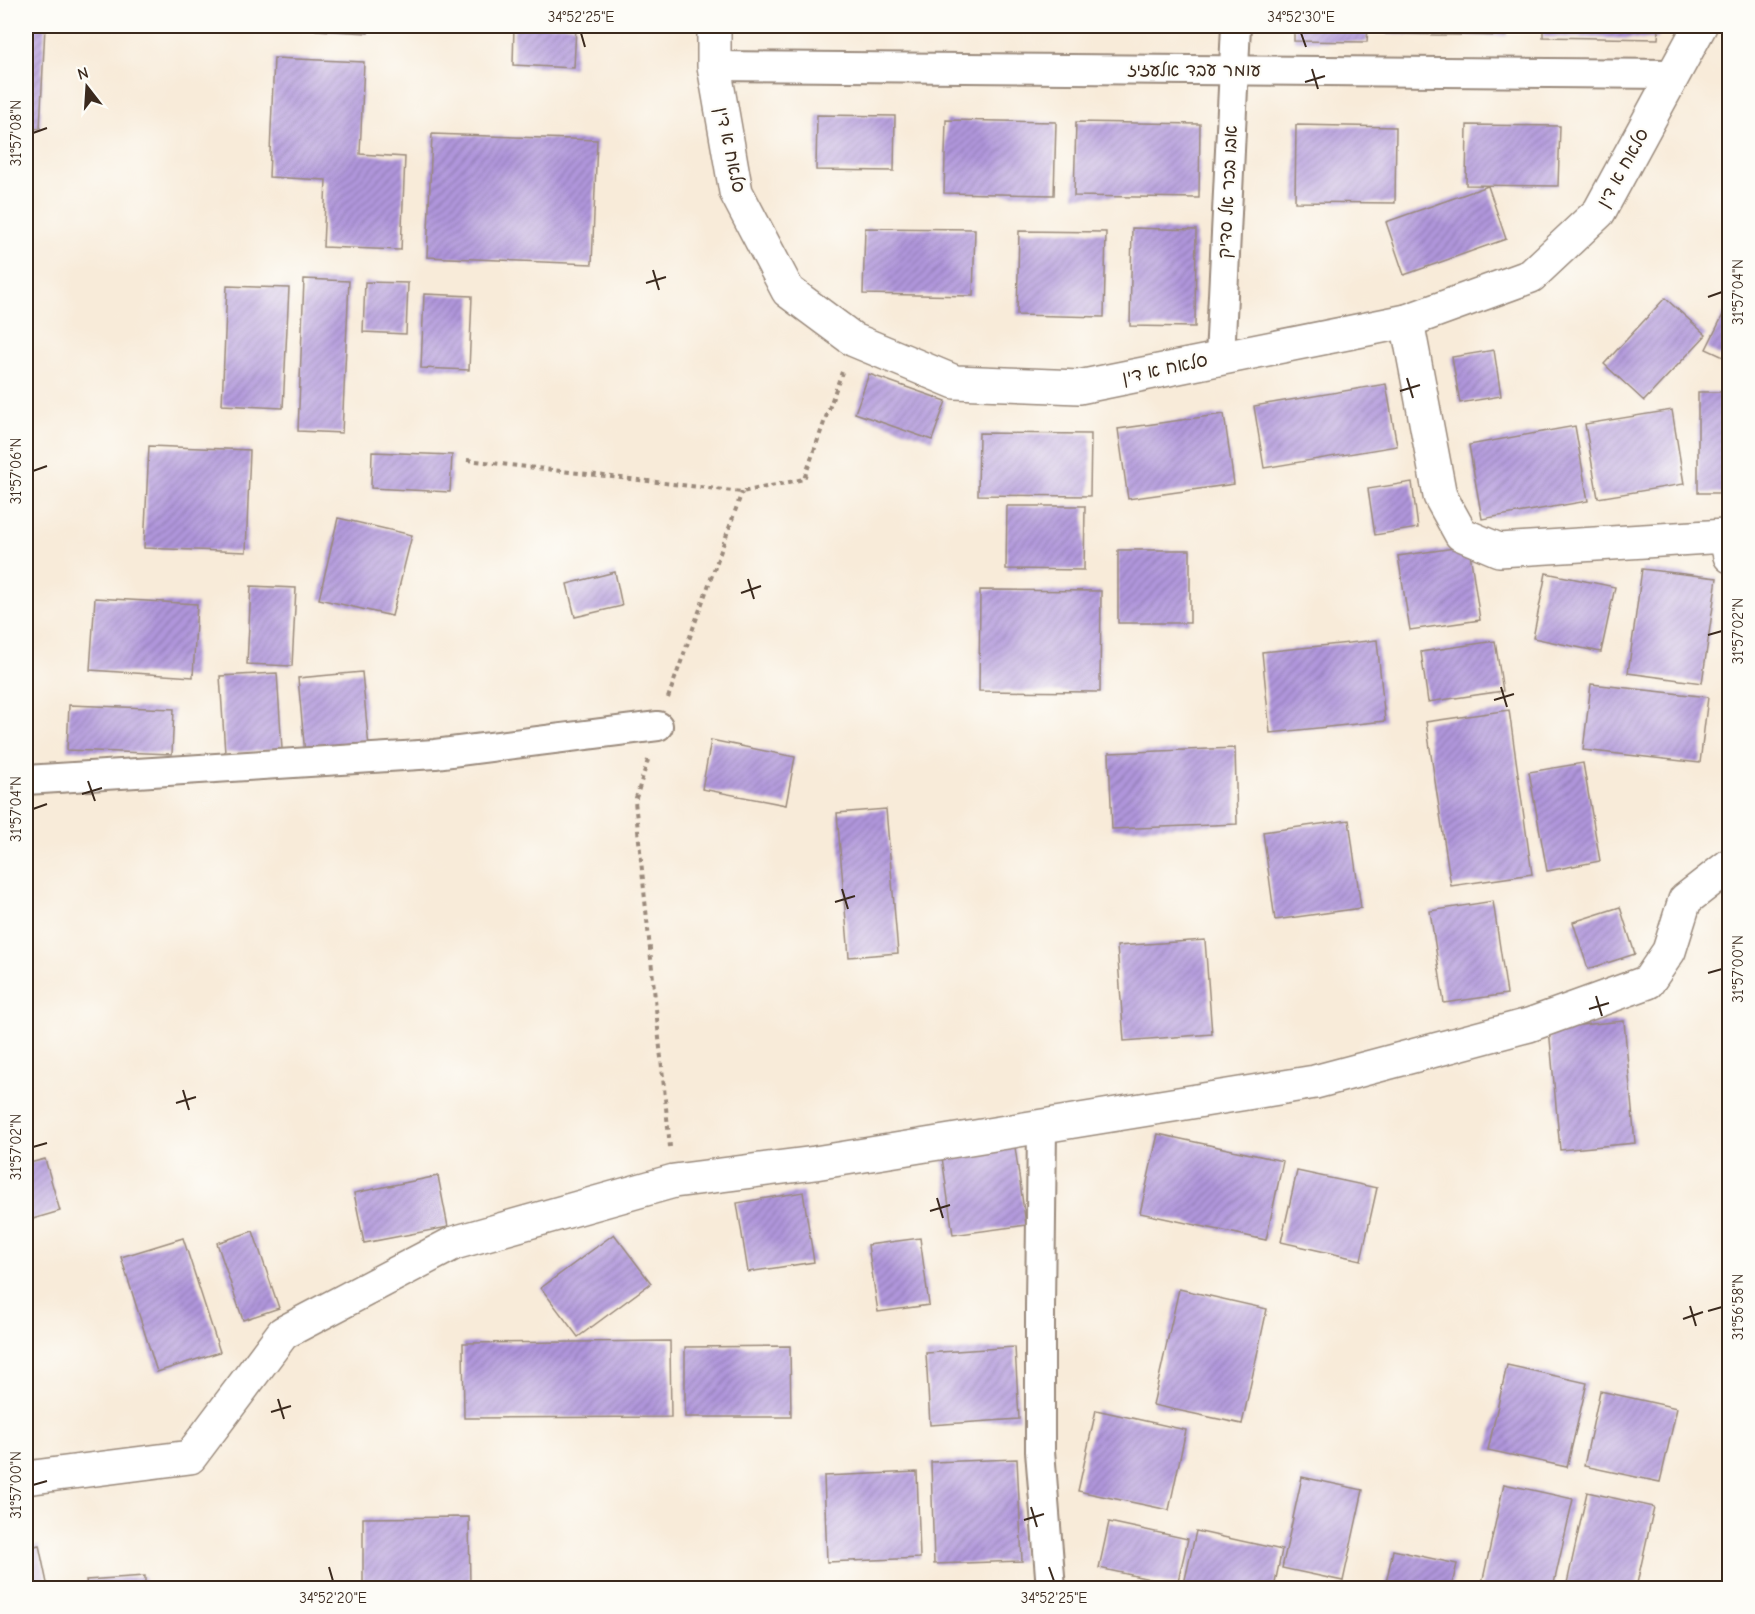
<svg xmlns="http://www.w3.org/2000/svg" width="1755" height="1614" viewBox="0 0 1755 1614" font-family="'Comic Neue','Playpen Sans Hebrew',sans-serif">
	<style>
		.building { fill: url(#building-hatch) }
		.lines { fill: none; stroke-linecap: round; stroke-linejoin: round }
		.street-casing { stroke: #9a8a7c; stroke-width: 32 }
		.secondary-casing { stroke: #9a8a7c; stroke-width: 36 }
		.path { stroke: #9a8a7c; stroke-width: 4; stroke-dasharray: 4.5 4.5; stroke-linecap: butt }
		.street { stroke: #fff; stroke-width: 28 }
		.secondary { stroke: #fff; stroke-width: 33 }
		.ticks { fill: none; stroke: #3b2a1e; stroke-width: 2 }
		.labels { text-anchor: middle; dominant-baseline: central; stroke-width: 4.5; stroke-linejoin: round; paint-order: stroke }
		.street-label { font-size: 18px; fill: #3b2a1e; stroke: #fdfcf7 }
		.neatline { fill: none; stroke: #3b2a1e; stroke-width: 2 }
		.ticks-label { font-size: 15px; text-anchor: middle; fill: #3b2a1e }
	</style>
	<defs>
		<pattern id="building-hatch" width="6" height="6" patternUnits="userSpaceOnUse" patternTransform="scale(1.5)"><rect width="6" height="6" fill="#b096dc"/><path d="M-1 1l2-2M0 6l6-6M5 7l2-2" fill="none" stroke="#907bb2"/></pattern>
	</defs>
	<rect width="100%" height="100%" fill="#fdfcf7"/>
	<filter id="ink" filterUnits="userSpaceOnUse"><feTurbulence type="fractalNoise" baseFrequency=".0167" numOctaves="2"/><feDisplacementMap in="SourceGraphic" scale="12" xChannelSelector="R" yChannelSelector="G"/><feConvolveMatrix kernelMatrix="1 2 1 2 8 2 1 2 1" color-interpolation-filters="sRGB"/></filter>
	<filter id="wash" filterUnits="userSpaceOnUse"><feTurbulence type="fractalNoise" baseFrequency=".008" numOctaves="4" result="noise"/><feDisplacementMap in="SourceGraphic" scale="24" xChannelSelector="R" yChannelSelector="G"/><feGaussianBlur stdDeviation="1.35" result="paint"/><feColorMatrix in="noise" values="0 0 0 0 0 0 0 0 0 0 0 0 0 0 0 0 0 1.4 0 .05"/><feComposite in="paint" operator="in"/></filter>
	<g filter="url(#wash)">
		<rect width="100%" height="100%" fill="#f8ebd9"/>
		<g id="blocks">
			<g class="building">
				<polygon points="26,26 45,26 40,129 26,128"/>
				<polygon points="316,26 368,26 368,33 316,30"/>
				<polygon points="514,26 576,26 574,68 513,65"/>
				<polygon points="1294,26 1368,26 1367,42 1294,41"/>
				<polygon points="1386,26 1507,26 1507,36 1386,34"/>
				<polygon points="1543,26 1659,26 1658,39 1543,37"/>
				<polygon points="274,58 364,62 360,154 405,157 401,250 323,247 326,180 269,177"/>
				<polygon points="817,115 895,116 894,171 816,170"/>
				<polygon points="946,120 1056,122 1054,195 944,193"/>
				<polygon points="1076,122 1200,124 1199,198 1074,196"/>
				<polygon points="1296,125 1396,127 1395,203 1295,202"/>
				<polygon points="1467,125 1560,126 1558,186 1466,185"/>
				<polygon points="432,134 597,140 592,264 427,257"/>
				<polygon points="1488,186 1506,239 1404,275 1386,222"/>
				<polygon points="865,228 975,229 973,296 863,294"/>
				<polygon points="1132,228 1196,230 1195,327 1130,326"/>
				<polygon points="1019,231 1106,232 1104,317 1017,315"/>
				<polygon points="304,279 349,281 342,433 298,431"/>
				<polygon points="365,282 408,283 406,334 363,332"/>
				<polygon points="227,286 289,288 283,408 222,405"/>
				<polygon points="424,294 472,296 469,370 421,368"/>
				<polygon points="1665,298 1706,335 1644,401 1604,364"/>
				<polygon points="1730,301 1730,360 1706,349"/>
				<polygon points="1494,350 1501,396 1460,403 1452,357"/>
				<polygon points="869,374 946,401 932,440 855,413"/>
				<polygon points="1386,384 1397,446 1264,468 1254,406"/>
				<rect x="1698" y="392" width="32" height="101"/>
				<polygon points="1672,410 1684,484 1598,498 1585,424"/>
				<polygon points="1224,414 1234,484 1128,499 1118,429"/>
				<polygon points="1575,426 1588,501 1482,519 1469,445"/>
				<polygon points="979,433 1091,434 1090,496 978,495"/>
				<polygon points="149,446 250,450 246,552 144,548"/>
				<polygon points="372,452 452,455 450,492 371,488"/>
				<polygon points="1412,482 1418,528 1375,535 1368,489"/>
				<polygon points="1007,506 1085,506 1084,570 1006,569"/>
				<polygon points="338,518 412,535 392,616 319,599"/>
				<polygon points="1469,546 1480,620 1410,630 1398,556"/>
				<rect x="1118" y="550" width="72" height="73"/>
				<polygon points="1642,569 1717,578 1702,683 1628,673"/>
				<polygon points="615,572 622,606 575,617 567,584"/>
				<polygon points="1546,573 1615,587 1601,652 1533,638"/>
				<polygon points="251,586 296,588 292,666 247,664"/>
				<polygon points="980,590 1101,591 1100,692 979,691"/>
				<polygon points="95,598 197,604 193,677 90,670"/>
				<polygon points="1377,640 1385,721 1270,733 1262,652"/>
				<polygon points="1495,641 1503,691 1428,702 1421,652"/>
				<polygon points="362,672 369,748 305,754 298,678"/>
				<polygon points="277,673 282,749 225,753 220,676"/>
				<polygon points="1591,684 1708,697 1700,763 1583,750"/>
				<polygon points="69,705 174,709 172,754 67,750"/>
				<polygon points="1509,710 1532,874 1451,886 1426,722"/>
				<polygon points="711,740 795,757 786,805 702,789"/>
				<polygon points="1235,748 1237,824 1112,829 1109,753"/>
				<polygon points="1583,763 1600,861 1547,871 1529,772"/>
				<polygon points="886,809 898,953 849,957 837,813"/>
				<polygon points="1349,820 1361,908 1275,920 1263,832"/>
				<polygon points="1493,901 1507,994 1444,1003 1430,911"/>
				<polygon points="1620,907 1635,954 1588,969 1573,922"/>
				<polygon points="1205,940 1212,1034 1124,1041 1117,946"/>
				<polygon points="1624,1021 1635,1143 1560,1150 1549,1028"/>
				<polygon points="1158,1134 1283,1161 1266,1240 1140,1213"/>
				<polygon points="1015,1147 1026,1225 953,1235 942,1157"/>
				<polygon points="45,1159 60,1211 26,1221 26,1164"/>
				<polygon points="1297,1171 1377,1188 1361,1260 1281,1242"/>
				<polygon points="438,1176 448,1227 364,1243 354,1193"/>
				<polygon points="803,1192 814,1262 748,1272 737,1203"/>
				<polygon points="253,1231 279,1308 243,1320 217,1243"/>
				<polygon points="614,1234 651,1283 578,1337 541,1288"/>
				<polygon points="183,1238 220,1352 157,1372 121,1257"/>
				<polygon points="920,1238 929,1305 878,1312 868,1245"/>
				<polygon points="1179,1289 1267,1309 1242,1424 1153,1405"/>
				<polygon points="670,1341 671,1417 464,1418 463,1343"/>
				<polygon points="790,1346 791,1417 685,1417 685,1347"/>
				<polygon points="1015,1347 1019,1419 930,1425 926,1353"/>
				<polygon points="1507,1365 1587,1383 1567,1467 1488,1450"/>
				<polygon points="1600,1391 1677,1408 1660,1482 1584,1466"/>
				<polygon points="1096,1410 1186,1430 1169,1510 1078,1491"/>
				<polygon points="1017,1459 1022,1561 934,1564 931,1462"/>
				<polygon points="917,1472 920,1558 827,1562 824,1476"/>
				<polygon points="1302,1477 1363,1490 1343,1581 1282,1568"/>
				<polygon points="1504,1484 1573,1499 1553,1588 1481,1588"/>
				<polygon points="1587,1492 1654,1507 1636,1588 1566,1588"/>
				<polygon points="469,1517 470,1588 363,1588 363,1518"/>
				<polygon points="1109,1522 1188,1539 1177,1585 1099,1568"/>
				<polygon points="1196,1531 1282,1550 1274,1588 1183,1588"/>
				<polygon points="39,1545 48,1588 26,1588 26,1548"/>
				<polygon points="1393,1550 1457,1564 1451,1588 1385,1588"/>
				<polygon points="145,1576 145,1588 87,1588 86,1580"/>
			</g>
		</g>
	</g>
	<g filter="url(#ink)">
		<use href="#blocks" fill-opacity="0" stroke="#9a8a7c" stroke-width="1.5"/>
		<g class="lines">
			<defs>
				<g id="street">
					<polyline points="714,66 1674,74"/>
					<polyline points="1220,358 1236,26"/>
					<polyline points="26,780 435,754 658,726"/>
					<polyline points="1042,1126 1040,1308 1040,1451 1051,1588"/>
				</g>
				<g id="secondary">
					<polyline points="714,26 714,66 736,192 788,291 854,340 955,382 1079,387 1407,321 1531,276 1599,212 1700,26"/>
					<polyline points="1407,321 1440,496 1461,534 1499,550 1725,536 1730,556"/>
					<polyline points="26,1478 190,1457 283,1333 454,1243 674,1181 815,1163 1315,1082 1529,1025 1648,982 1669,951 1685,900 1730,865"/>
				</g>
			</defs>
			<use href="#street" class="street-casing"/>
			<use href="#secondary" class="secondary-casing"/>
			<g class="path">
				<polyline points="467,460 742,492 804,479 842,372"/>
				<polyline points="668,698 742,492"/>
				<polyline points="648,760 635,801 670,1147"/>
			</g>
			<use href="#street" class="street"/>
			<use href="#secondary" class="secondary"/>
		</g>
	</g>
	<path class="ticks" d="M581,33L585,47M1301,33L1306,47M1312,69L1318,89M1305,82L1325,76M33,133L47,128M653,270L659,290M646,283L666,277M1708,297L1722,292M1407,378L1413,398M1400,391L1420,385M33,471L47,466M748,579L754,599M741,593L761,586M1708,635L1722,631M1501,687L1507,707M1494,700L1514,694M88,781L95,801M82,794L102,788M33,809L47,804M842,889L848,909M835,902L855,896M1708,973L1722,969M1596,996L1602,1016M1589,1009L1609,1003M183,1090L189,1110M176,1103L196,1097M33,1147L47,1143M937,1198L943,1218M930,1211L950,1205M1690,1306L1696,1326M1708,1311L1722,1307M1683,1319L1703,1312M278,1399L284,1419M271,1412L291,1406M33,1485L47,1481M1031,1507L1037,1527M1024,1520L1044,1514M329,1567L333,1581M1049,1567L1054,1581"/>
	<g class="labels">
		<g class="street-label">
			<text x="1194" y="70">עומר עבד אלעזיז</text>
			<text transform="translate(730 150) rotate(78)">סלאח א דין</text>
			<text transform="translate(1623 168) rotate(-61)">סלאח א דין</text>
			<text transform="translate(1228 192) rotate(-87)">אבו בכר אל סדיק</text>
			<text transform="translate(1165 369) rotate(-12)">סלאח א דין</text>
		</g>
	</g>
	<rect width="1755" height="1614" fill="none" stroke="#fdfcf7" stroke-width="66"/>
	<g transform="translate(87 87) rotate(343)" stroke="#fdfcf7" stroke-width="4.5" paint-order="stroke">
	<path d="M0-4.5L10 22L0 15L-10 22Z" fill="#3b2a1e"/>
	<text y="-9" font-size="16" font-weight="bold" text-anchor="middle" fill="#3b2a1e">N</text>
	</g>
	<rect x="33" y="33" width="1689" height="1548" class="neatline"/>
	<g class="ticks-label">
		<text x="581" y="22">34°52'25"E</text>
		<text x="1301" y="22">34°52'30"E</text>
		<text transform="translate(16 133) rotate(-90)" y="5">31°57'08"N</text>
		<text transform="translate(1738 292) rotate(-90)" y="5">31°57'04"N</text>
		<text transform="translate(16 471) rotate(-90)" y="5">31°57'06"N</text>
		<text transform="translate(1738 631) rotate(-90)" y="5">31°57'02"N</text>
		<text transform="translate(16 809) rotate(-90)" y="5">31°57'04"N</text>
		<text transform="translate(1738 969) rotate(-90)" y="5">31°57'00"N</text>
		<text transform="translate(16 1147) rotate(-90)" y="5">31°57'02"N</text>
		<text transform="translate(1738 1307) rotate(-90)" y="5">31°56'58"N</text>
		<text transform="translate(16 1485) rotate(-90)" y="5">31°57'00"N</text>
		<text x="333" y="1603">34°52'20"E</text>
		<text x="1054" y="1603">34°52'25"E</text>
	</g>
</svg>
